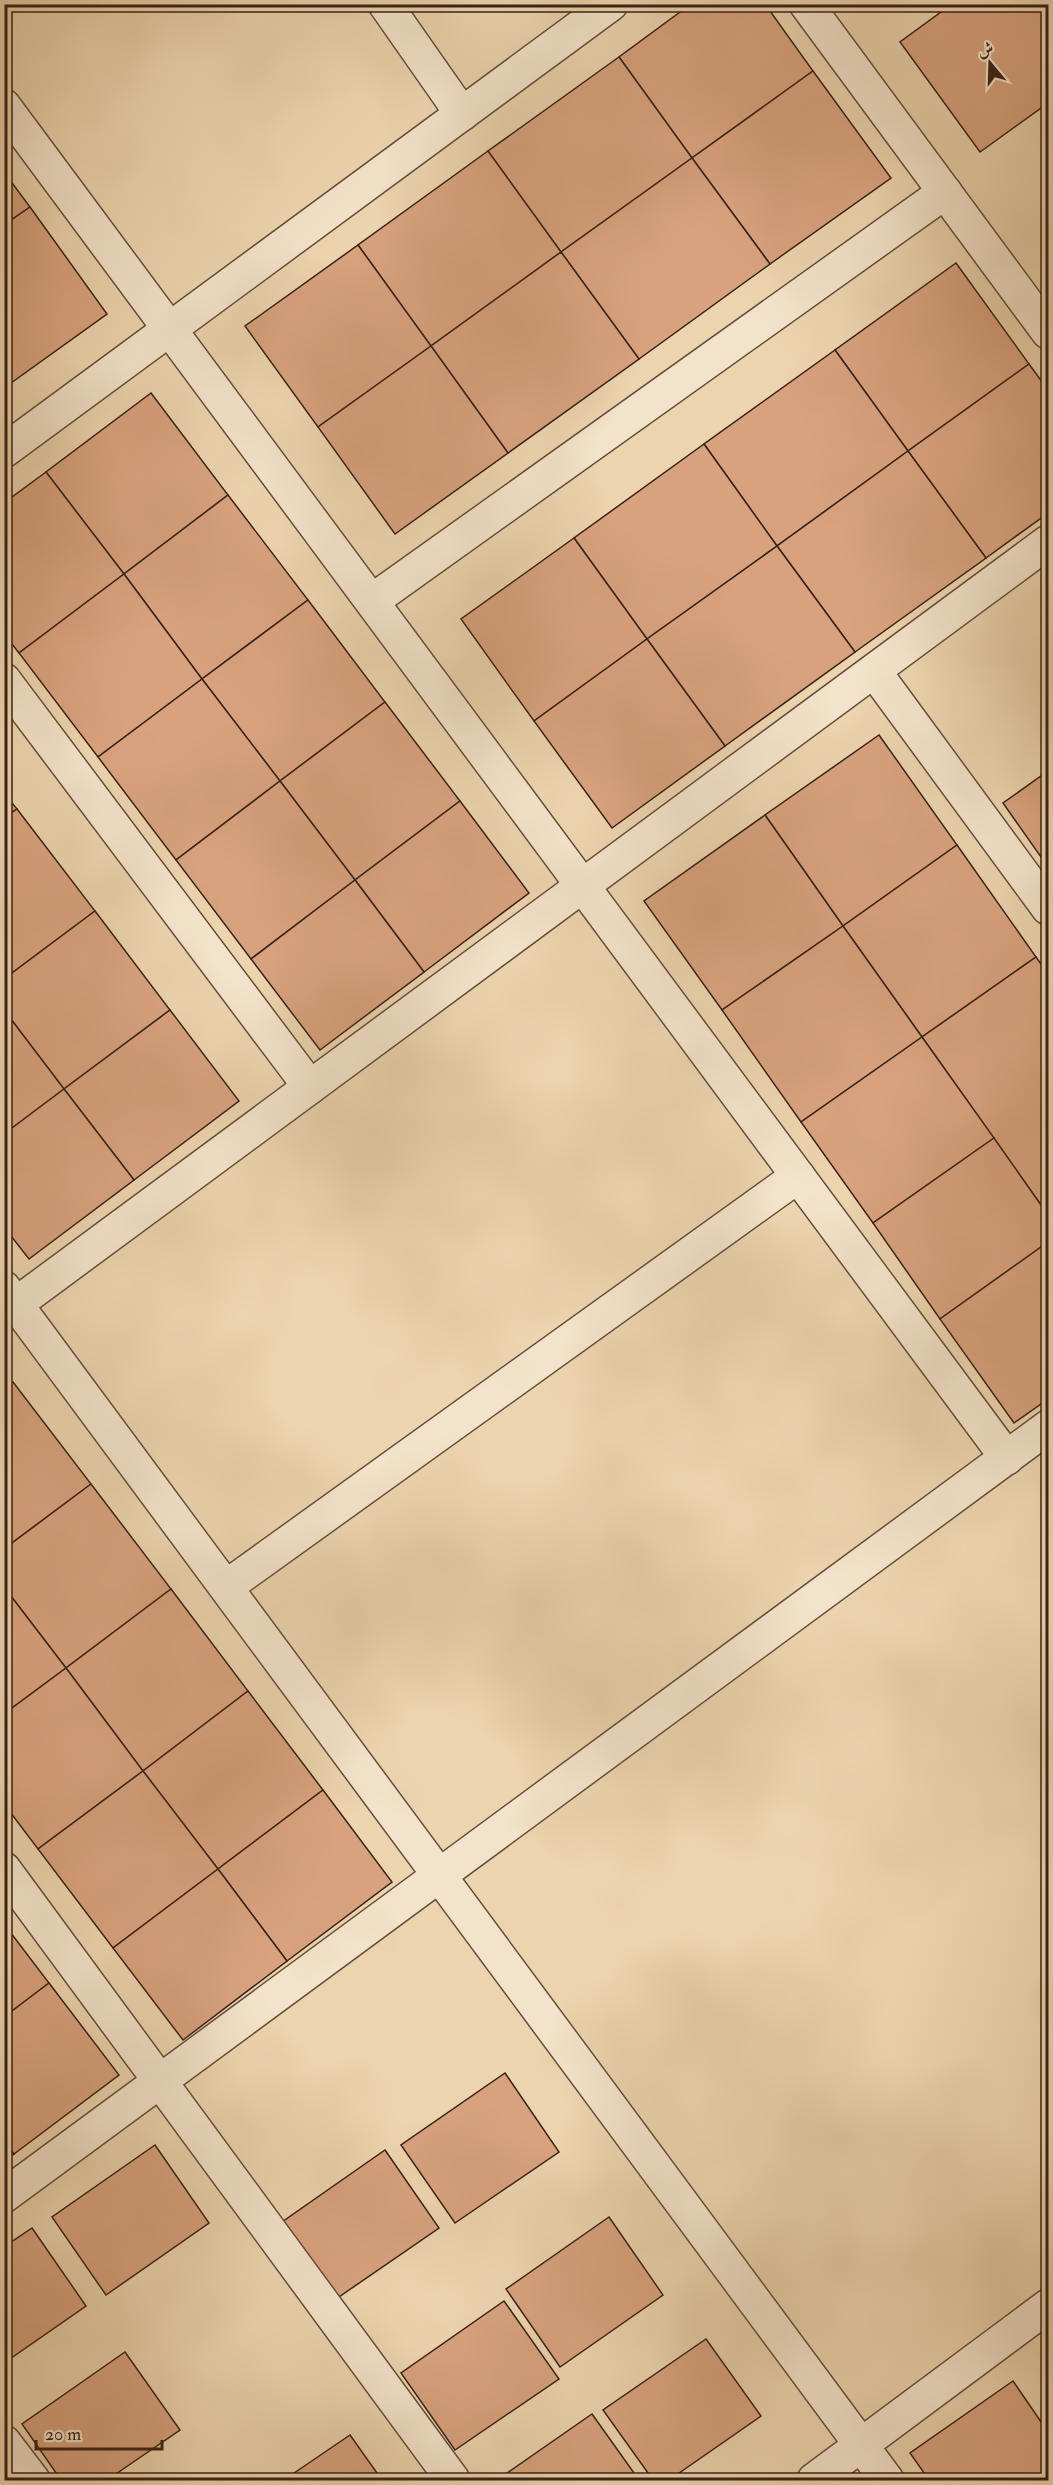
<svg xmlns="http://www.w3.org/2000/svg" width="1053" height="2485" viewBox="0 0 1053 2485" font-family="'IM FELL Double Pica',Amiri,serif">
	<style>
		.building { fill: #d8a27e; stroke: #382216; stroke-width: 1.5 }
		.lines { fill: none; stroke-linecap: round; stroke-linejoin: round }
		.minor-casing { stroke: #654e3c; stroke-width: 36 }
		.minor { stroke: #f3e3ca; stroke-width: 33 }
	</style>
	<rect width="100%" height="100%" fill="#ecd4ae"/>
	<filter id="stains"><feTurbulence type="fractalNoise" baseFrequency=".00333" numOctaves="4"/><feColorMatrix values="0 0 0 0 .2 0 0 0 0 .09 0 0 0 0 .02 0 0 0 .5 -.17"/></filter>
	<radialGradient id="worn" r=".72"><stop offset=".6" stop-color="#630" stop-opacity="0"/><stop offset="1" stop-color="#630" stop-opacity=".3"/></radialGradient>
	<g class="building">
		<polygon points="691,4 765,4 813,71 692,158 619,57"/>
		<polygon points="952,4 1048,4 1048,103 980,152 900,42"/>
		<polygon points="619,57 692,158 561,252 488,151"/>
		<polygon points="813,71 891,178 770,264 692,158"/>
		<polygon points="488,151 561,252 431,346 358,245"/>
		<polygon points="692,158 770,264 639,359 561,252"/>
		<polygon points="4,172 30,207 4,225"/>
		<polygon points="30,207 107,314 4,388 4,225"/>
		<polygon points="358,245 431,346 318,427 245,326"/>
		<polygon points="561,252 639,359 508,453 431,346"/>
		<polygon points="956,263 1029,364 908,451 835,350"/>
		<polygon points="431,346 508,453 395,534 318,427"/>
		<polygon points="835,350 908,451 777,546 704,444"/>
		<polygon points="1029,364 1048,390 1048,513 986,558 908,451"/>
		<polygon points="151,393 228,495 124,574 46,472"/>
		<polygon points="704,444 777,546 647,639 574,538"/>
		<polygon points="908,451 986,558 855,652 777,546"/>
		<polygon points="46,472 124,574 19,653 4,634 4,503"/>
		<polygon points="228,495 308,600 202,679 124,574"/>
		<polygon points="574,538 647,639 534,721 461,619"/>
		<polygon points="777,546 855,652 725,746 647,639"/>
		<polygon points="124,574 202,679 98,757 19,653"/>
		<polygon points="308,600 385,702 280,781 202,679"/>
		<polygon points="647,639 725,746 612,828 534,721"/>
		<polygon points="202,679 280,781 176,860 98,757"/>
		<polygon points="385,702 460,801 355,880 280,781"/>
		<polygon points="879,735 957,845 843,926 765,815"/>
		<polygon points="1048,771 1048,867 1003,803"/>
		<polygon points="280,781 355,880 251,959 176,860"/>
		<polygon points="4,793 17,809 4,818"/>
		<polygon points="460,801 529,893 424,972 355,880"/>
		<polygon points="17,809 95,911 4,979 4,818"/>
		<polygon points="765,815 843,926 722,1010 644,901"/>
		<polygon points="957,845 1036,957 922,1037 843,926"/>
		<polygon points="355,880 424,972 320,1050 251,959"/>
		<polygon points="95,911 170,1010 64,1089 4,1010 4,979"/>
		<polygon points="843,926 922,1037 801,1122 722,1010"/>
		<polygon points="1036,957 1048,974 1048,1215 922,1037"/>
		<polygon points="4,1010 64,1089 4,1134"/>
		<polygon points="170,1010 239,1101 134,1180 64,1089"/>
		<polygon points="922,1037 994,1138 873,1223 801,1122"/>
		<polygon points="64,1089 134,1180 29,1259 4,1227 4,1134"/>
		<polygon points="994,1138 1048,1215 1048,1242 940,1319 873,1223"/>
		<polygon points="1048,1242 1048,1399 1014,1423 940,1319"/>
		<polygon points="13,1382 91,1484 4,1549 4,1388"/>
		<polygon points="91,1484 171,1589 66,1668 4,1587 4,1549"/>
		<polygon points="4,1587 66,1668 4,1714"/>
		<polygon points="171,1589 248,1691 143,1771 66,1668"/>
		<polygon points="66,1668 143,1771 38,1849 4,1804 4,1714"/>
		<polygon points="248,1691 323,1790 218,1869 143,1771"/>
		<polygon points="143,1771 218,1869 113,1948 38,1849"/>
		<polygon points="323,1790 392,1882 287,1961 218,1869"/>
		<polygon points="218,1869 287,1961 183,2040 113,1948"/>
		<polygon points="4,1924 49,1983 4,2017"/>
		<polygon points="49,1983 119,2075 14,2154 4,2142 4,2017"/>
		<polygon points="505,2073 559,2152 455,2223 401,2145"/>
		<polygon points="4,2142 14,2154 4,2161"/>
		<polygon points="155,2145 209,2223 106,2295 52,2217"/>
		<polygon points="385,2150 439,2228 336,2299 282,2222"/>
		<polygon points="609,2217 663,2295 560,2367 506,2289"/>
		<polygon points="32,2228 86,2306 4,2363 4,2247"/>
		<polygon points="504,2301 559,2379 455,2450 401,2373"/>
		<polygon points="706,2339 761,2416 669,2480 653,2480 603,2410"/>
		<polygon points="125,2352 180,2430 107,2480 61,2480 22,2424"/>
		<polygon points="1013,2381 1048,2432 1048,2472 1036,2480 929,2480 910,2453"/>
		<polygon points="592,2414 639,2480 497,2480"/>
		<polygon points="350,2435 382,2480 284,2480"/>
	</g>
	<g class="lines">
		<defs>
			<g id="minor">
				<polyline points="385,4 462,114"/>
				<polyline points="806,4 1048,332"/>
				<polyline points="4,106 1007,1458"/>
				<polyline points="4,451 611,4"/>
				<polyline points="372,601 945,192"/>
				<polyline points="874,671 1048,908"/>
				<polyline points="4,680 310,1087"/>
				<polyline points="4,1288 887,2480"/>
				<polyline points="4,1313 1048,542"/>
				<polyline points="226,1587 798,1176"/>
				<polyline points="4,1869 453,2480"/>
				<polyline points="4,2196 1048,1427"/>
				<polyline points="4,2442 33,2480"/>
				<polyline points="814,2480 1048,2306"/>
			</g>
		</defs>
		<use href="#minor" class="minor-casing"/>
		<use href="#minor" class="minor"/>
	</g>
	<rect width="1053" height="2485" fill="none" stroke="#ecd4ae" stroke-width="24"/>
	<rect x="6" y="6" width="1041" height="2473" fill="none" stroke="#382216" stroke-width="3"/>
	<rect x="12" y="12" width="1029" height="2461" fill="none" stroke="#382216" stroke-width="1.5"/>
	<g transform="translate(990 63) rotate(341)" stroke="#f3e3ca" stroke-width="4.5" paint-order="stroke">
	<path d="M0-4.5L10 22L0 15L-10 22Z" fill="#382216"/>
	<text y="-9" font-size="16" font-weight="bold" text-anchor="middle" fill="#382216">ش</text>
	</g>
	<path d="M36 2440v9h126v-9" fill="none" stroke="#382216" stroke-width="3"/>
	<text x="45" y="2440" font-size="18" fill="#382216" stroke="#f3e3ca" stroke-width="4.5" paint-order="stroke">20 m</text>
	<rect width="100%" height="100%" filter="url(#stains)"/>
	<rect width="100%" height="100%" fill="url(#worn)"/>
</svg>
